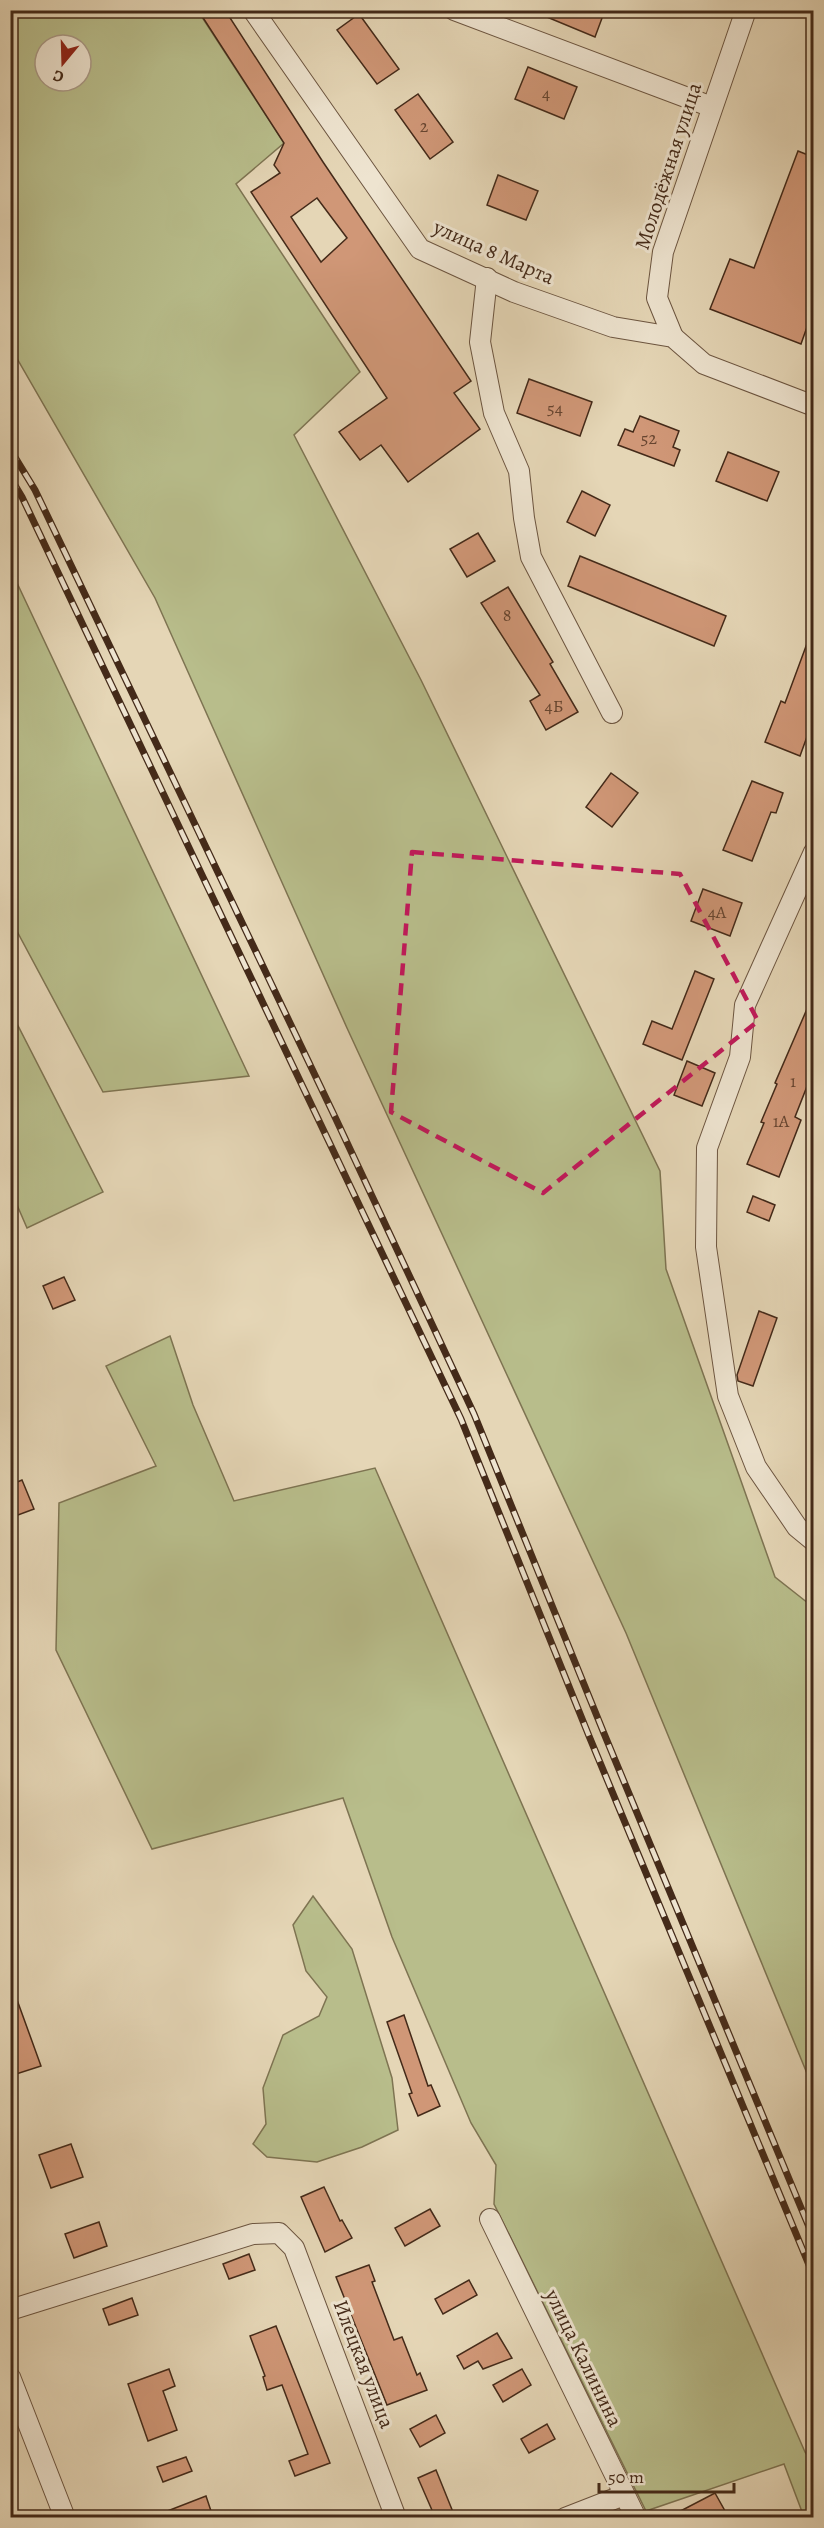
<svg xmlns="http://www.w3.org/2000/svg" width="824" height="2528" viewBox="0 0 824 2528" font-family="Alegreya,serif">
	<style>
		.green { fill: #b8bd8b; stroke: #7e7452; stroke-width: 1.5; fill-rule: evenodd }
		.building { fill: #d09777; stroke: #442a19; stroke-width: 1.5; fill-rule: evenodd }
		.lines { fill: none; stroke-linecap: round; stroke-linejoin: round }
		.street-casing { stroke: #6c5540; stroke-width: 22 }
		.street { stroke: #eee4d0; stroke-width: 20 }
		.rail-casing { stroke: #442a19; stroke-width: 7 }
		.rail { stroke: #eee4d0; stroke-width: 4.5; stroke-dasharray: 14; stroke-linecap: butt }
		.marked { fill: none; stroke: #c2185b; stroke-width: 4.5; stroke-dasharray: 12 8; stroke-linejoin: round }
		.labels { text-anchor: middle; dominant-baseline: central; stroke-width: 6; stroke-linejoin: round; paint-order: stroke }
		.number-label { font-size: 18px; fill: #674530 }
		.street-label { font-size: 21px; fill: #442a19; stroke: #eee4d0 }
	</style>
	<rect width="100%" height="100%" fill="#e5d6b6"/>
	<filter id="stains"><feTurbulence type="fractalNoise" baseFrequency=".00333" numOctaves="4"/><feColorMatrix values="0 0 0 0 .2 0 0 0 0 .09 0 0 0 0 .02 0 0 0 .5 -.17"/></filter>
	<radialGradient id="worn" r=".72"><stop offset=".6" stop-color="#630" stop-opacity="0"/><stop offset="1" stop-color="#630" stop-opacity=".3"/></radialGradient>
	<g class="green">
		<path d="M10,11H198L284,143L236,184L360,372L294,435L421,680L660,1171L666,1269L775,1577L813,1607V2088L626,1633L347,1028L155,598L11,348ZM45,45H81V81H45Z"/>
		<polygon points="10,568 249,1076 103,1092 11,920"/>
		<polygon points="11,1012 103,1192 27,1228 11,1191"/>
		<polygon points="170,1336 193,1405 234,1501 375,1468 805,2452 813,2465 813,2517 804,2517 784,2464 646,2511 494,2204 496,2165 471,2123 392,1937 343,1798 152,1849 56,1650 59,1503 156,1466 106,1366"/>
		<polygon points="313,1896 352,1949 392,2078 398,2130 362,2147 317,2162 267,2157 253,2144 266,2124 263,2088 283,2035 319,2016 327,1997 306,1971 293,1925"/>
	</g>
	<g class="building">
		<path d="M198,10H225L323,162L471,381L454,393L480,429L408,482L381,445L360,460L339,432L387,398L251,192L280,173L274,165L284,143ZM317,198L347,238L321,262L291,217Z"/>
		<polygon points="530,10 605,10 595,37"/>
		<polygon points="359,14 399,69 377,84 337,30"/>
		<polygon points="528,67 577,87 564,119 515,99"/>
		<polygon points="418,94 453,142 430,159 395,110"/>
		<polygon points="798,151 813,157 813,310 801,344 710,309 730,259 754,268"/>
		<polygon points="498,175 538,191 526,220 487,205"/>
		<polygon points="529,379 592,402 580,436 517,413"/>
		<polygon points="640,416 679,431 673,447 680,450 674,466 618,445 625,429 633,432"/>
		<polygon points="728,452 779,472 767,501 716,481"/>
		<polygon points="582,491 610,505 595,536 567,522"/>
		<polygon points="478,533 495,561 467,577 450,549"/>
		<polygon points="580,556 726,616 714,646 568,586"/>
		<polygon points="508,587 553,662 550,664 578,712 546,730 530,701 540,695 481,603"/>
		<polygon points="812,630 813,720 800,756 765,742 781,701 785,703"/>
		<polygon points="611,773 638,793 612,827 586,807"/>
		<polygon points="752,781 783,793 776,813 771,812 752,861 723,850"/>
		<polygon points="703,889 742,903 730,936 691,921"/>
		<polygon points="695,971 714,979 682,1060 643,1044 652,1021 672,1029"/>
		<polygon points="813,995 813,1071 795,1117 801,1120 779,1177 747,1164 764,1123 761,1122 777,1084 775,1083"/>
		<polygon points="687,1061 715,1073 702,1106 674,1095"/>
		<polygon points="753,1196 775,1205 769,1221 747,1212"/>
		<polygon points="64,1277 75,1300 53,1309 43,1286"/>
		<polygon points="759,1311 777,1318 753,1386 738,1381 737,1375"/>
		<polygon points="22,1480 34,1509 10,1518 10,1485"/>
		<polygon points="10,1986 12,1986 41,2066 10,2076"/>
		<polygon points="404,2015 428,2086 431,2085 440,2106 418,2116 409,2094 412,2093 387,2022"/>
		<polygon points="71,2144 83,2177 51,2188 39,2155"/>
		<polygon points="324,2187 340,2221 342,2220 352,2238 325,2252 301,2197"/>
		<polygon points="430,2209 440,2226 405,2246 395,2228"/>
		<polygon points="99,2222 107,2246 74,2258 65,2234"/>
		<polygon points="249,2254 255,2270 229,2279 223,2264"/>
		<polygon points="369,2265 375,2281 372,2282 394,2340 402,2337 417,2375 420,2373 427,2390 387,2405 336,2277"/>
		<polygon points="469,2280 477,2295 443,2314 435,2299"/>
		<polygon points="132,2298 138,2315 109,2325 103,2309"/>
		<polygon points="276,2326 330,2463 295,2476 289,2461 308,2454 282,2385 267,2390 263,2377 265,2376 250,2336"/>
		<polygon points="497,2333 512,2358 483,2369 478,2361 464,2369 457,2356"/>
		<polygon points="169,2369 175,2386 163,2391 177,2430 148,2441 128,2384"/>
		<polygon points="522,2369 531,2385 503,2402 493,2385"/>
		<polygon points="436,2415 445,2433 420,2447 410,2429"/>
		<polygon points="547,2424 555,2439 529,2453 521,2439"/>
		<polygon points="186,2457 192,2471 163,2482 157,2467"/>
		<polygon points="436,2470 455,2517 435,2517 418,2478"/>
		<polygon points="715,2493 725,2511 712,2517 669,2517"/>
		<polygon points="206,2496 211,2511 193,2517 152,2517"/>
	</g>
	<g class="lines">
		<defs>
			<g id="street">
				<polyline points="253,10 420,249 514,292 613,327 673,337 704,364 814,406"/>
				<polyline points="454,10 712,107"/>
				<polyline points="487,278 480,342 494,413 519,471 524,518 531,557 612,713"/>
				<polyline points="673,337 657,298 663,252 746,10"/>
				<polyline points="814,852 745,1005 740,1057 707,1148 706,1247 728,1396 756,1467 797,1527 814,1541"/>
				<polyline points="490,2219 636,2518"/>
				<polyline points="10,2310 253,2234 279,2233 294,2248 396,2518"/>
				<polyline points="10,2377 65,2518"/>
				<polyline points="565,2518 624,2495"/>
			</g>
		</defs>
		<use href="#street" class="street-casing"/>
		<use href="#street" class="street"/>
		<defs>
			<g id="rail">
				<polyline points="10,449 35,490 335,1117 474,1414 603,1731 814,2239"/>
				<polyline points="10,477 22,497 461,1419 589,1736 814,2277"/>
			</g>
		</defs>
		<use href="#rail" class="rail-casing"/>
		<use href="#rail" class="rail"/>
	</g>
	<path class="marked" d="M412,852L680,874L758,1021L543,1193L391,1112Z"/>
	<g class="labels">
		<g class="number-label">
			<text x="546" y="93">4</text>
			<text x="424" y="126">2</text>
			<text x="555" y="408">54</text>
			<text x="649" y="438">52</text>
			<text x="507" y="615">8</text>
			<text x="554" y="706">4Б</text>
			<text x="717" y="912">4А</text>
			<text x="793" y="1081">1</text>
			<text x="781" y="1121">1А</text>
		</g>
		<g class="street-label">
			<text transform="translate(668 166) rotate(-72)">Молодёжная улица</text>
			<text transform="translate(494 252) rotate(24)">улица 8 Марта</text>
			<text transform="translate(584 2358) rotate(64)">улица Калинина</text>
			<text transform="translate(364 2364) rotate(69)">Илецкая улица</text>
		</g>
	</g>
	<rect width="824" height="2528" fill="none" stroke="#e5d6b6" stroke-width="36"/>
	<rect x="12" y="12" width="800" height="2504" fill="none" stroke="#442a19" stroke-width="3"/>
	<rect x="18" y="18" width="788" height="2492" fill="none" stroke="#442a19" stroke-width="1.5"/>
	<g transform="translate(63 63) rotate(199)"><circle r="28" fill="#eee4d0" stroke="#aa9a87" stroke-width="1.5"/>
	<path d="M0-4.5L10 22L0 15L-10 22Z" fill="#8f2418"/>
	<text y="-9" font-size="16" font-weight="bold" text-anchor="middle" fill="#442a19">С</text>
	</g>
	<path d="M599 2483v9h135v-9" fill="none" stroke="#442a19" stroke-width="3"/>
	<text x="608" y="2483" font-size="18" fill="#442a19" stroke="#eee4d0" stroke-width="4.5" paint-order="stroke">50 m</text>
	<rect width="100%" height="100%" filter="url(#stains)"/>
	<rect width="100%" height="100%" fill="url(#worn)"/>
</svg>
